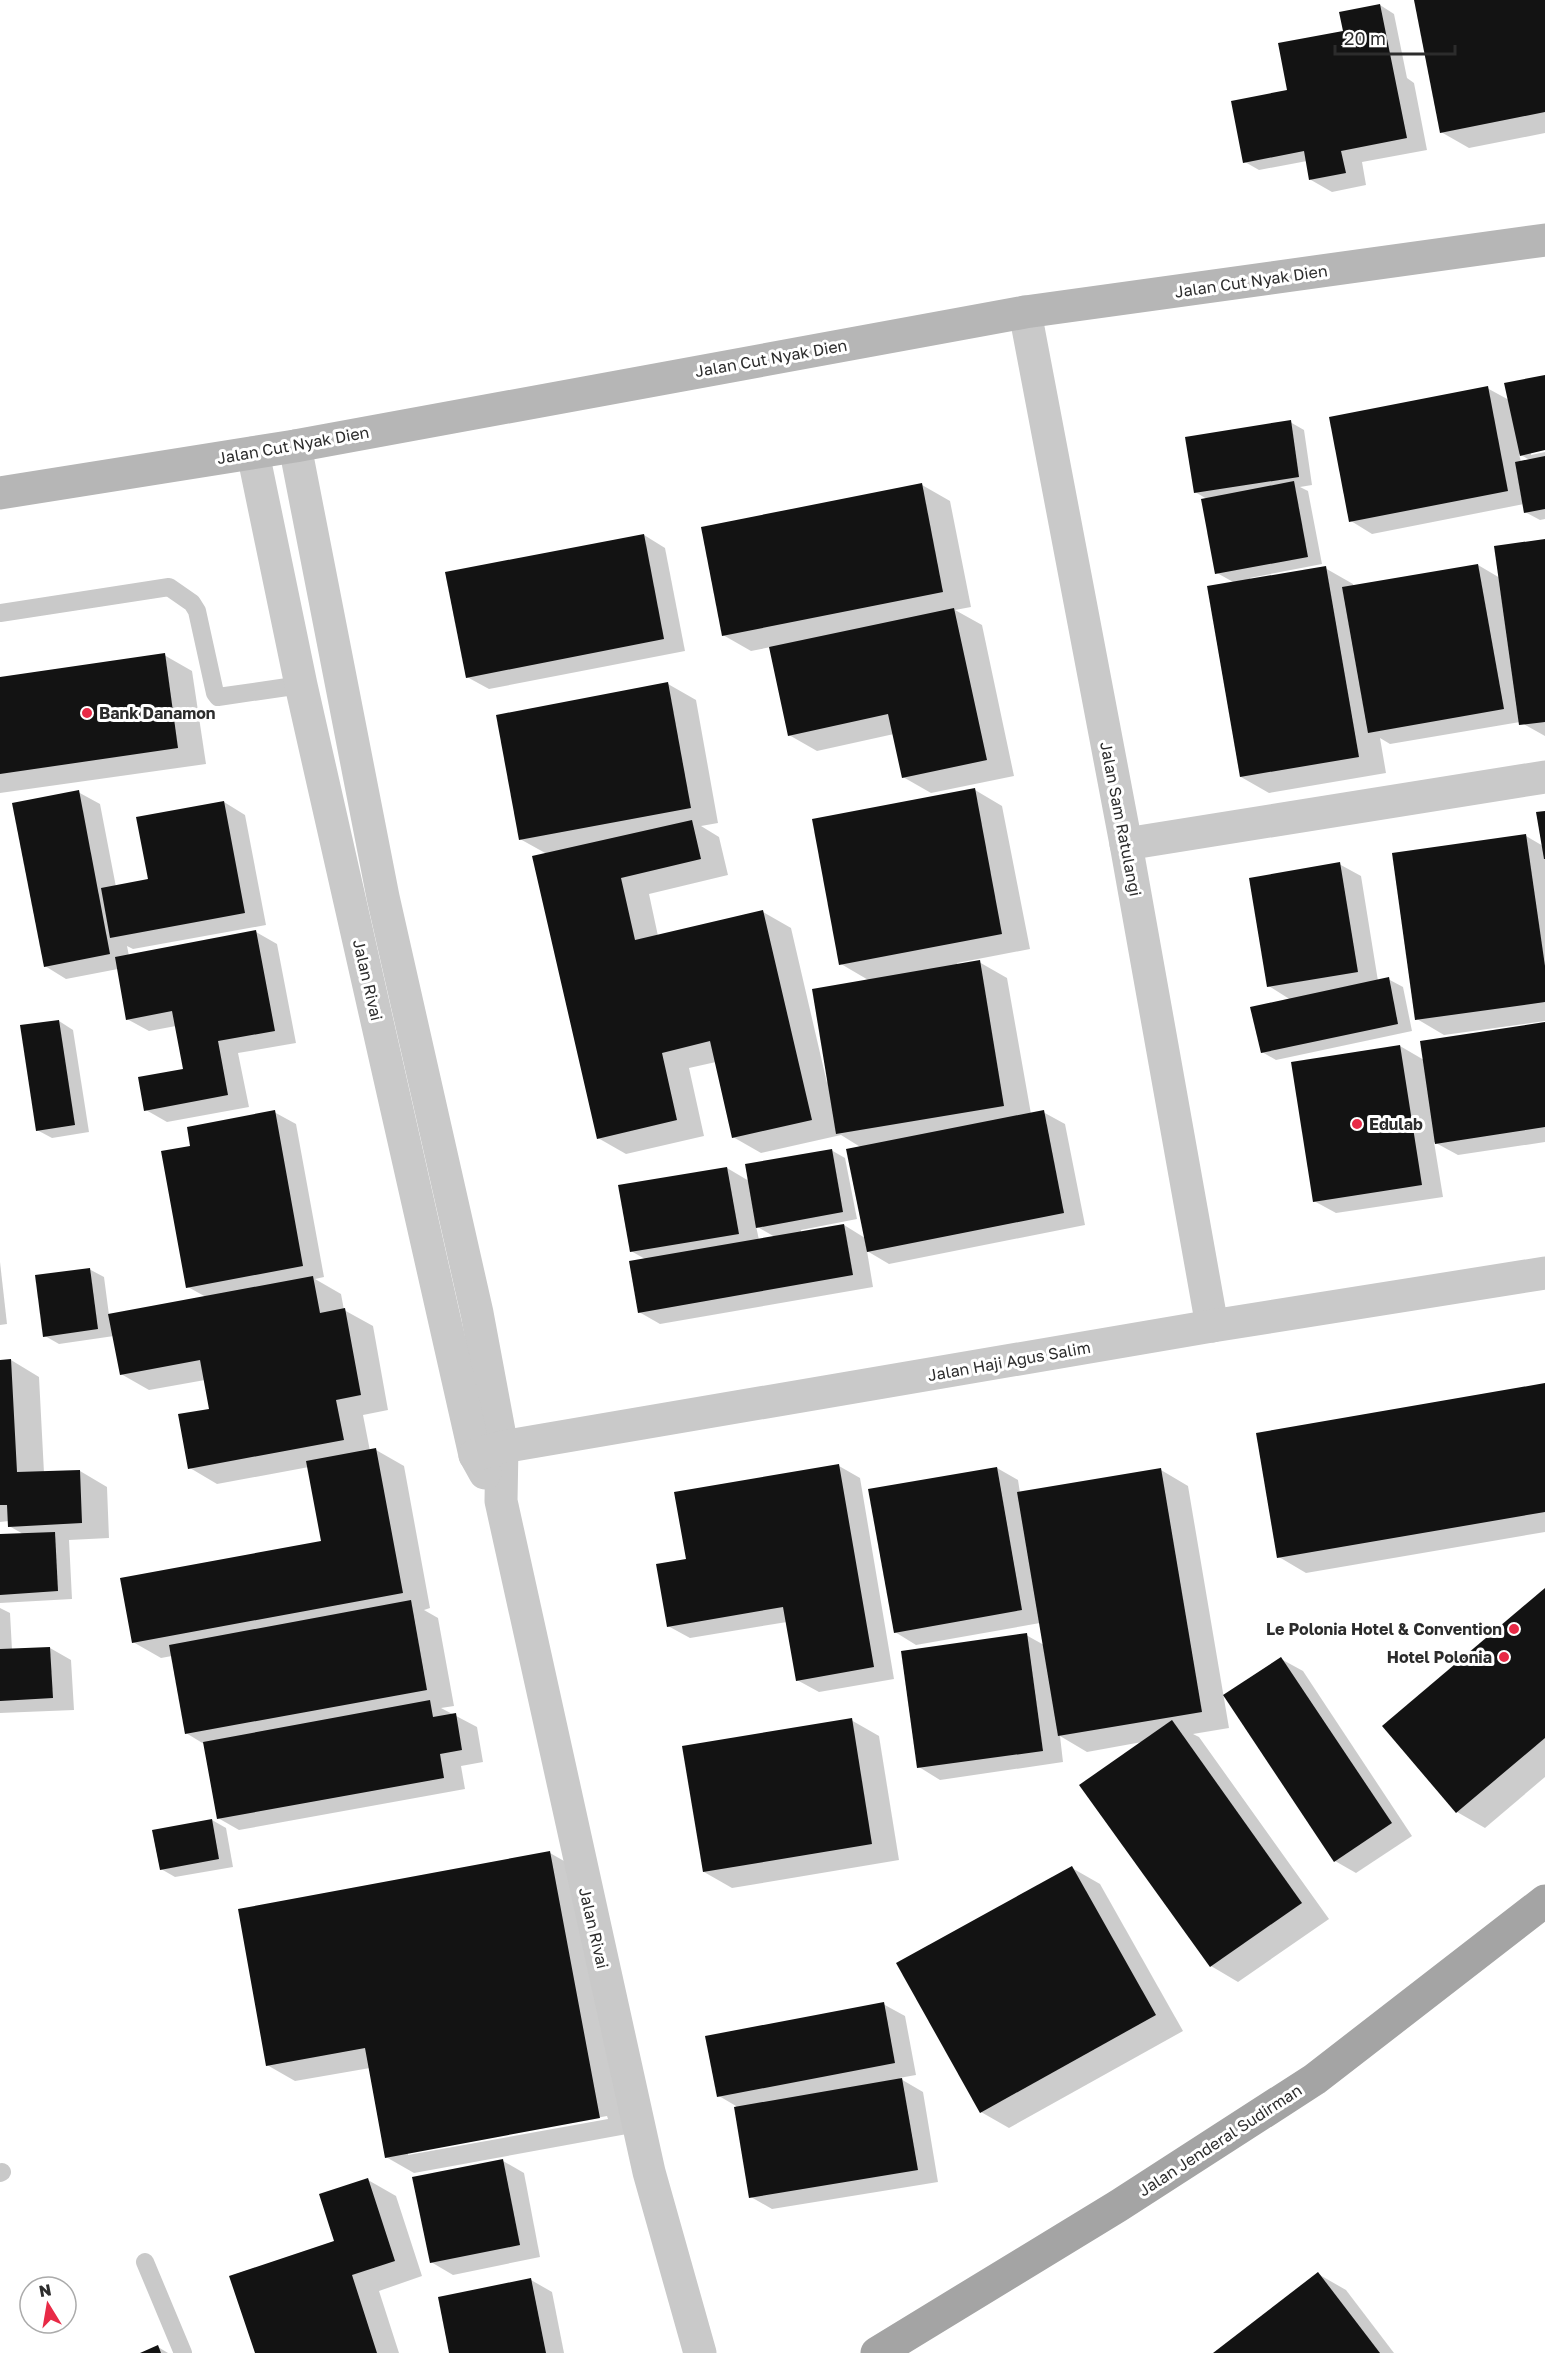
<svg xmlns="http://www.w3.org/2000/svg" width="1545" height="2353" viewBox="0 0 1545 2353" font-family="'Golos Text',sans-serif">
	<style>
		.shadow { fill: #0003; fill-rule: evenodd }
		.building { fill: #131313 }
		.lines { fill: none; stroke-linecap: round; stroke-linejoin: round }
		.lane { stroke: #c9c9c9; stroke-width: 18 }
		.street { stroke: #c9c9c9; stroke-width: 33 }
		.secondary { stroke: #b6b6b6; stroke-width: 33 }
		.primary { stroke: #a4a4a4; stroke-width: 33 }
		.poi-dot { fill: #e82a46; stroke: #fff; stroke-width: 2 }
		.labels { text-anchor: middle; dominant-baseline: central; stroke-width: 6; stroke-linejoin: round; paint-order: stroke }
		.street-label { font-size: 16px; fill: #2c2c2c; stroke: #fff }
		.poi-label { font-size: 16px; font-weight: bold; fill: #2c2c2c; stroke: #fff; text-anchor: start }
	</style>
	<rect width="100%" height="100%" fill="#fff"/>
	<g class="shadow">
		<polygon points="1416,0 1545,0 1545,133 1469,148 1441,132"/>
		<polygon points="1380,5 1394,14 1407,78 1414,83 1427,150 1362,162 1366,185 1332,192 1311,180 1307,161 1259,170 1245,162 1289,92 1342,32"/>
		<path d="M1545,376V449L1531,452V455L1545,452V519L1540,520L1525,512L1524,504L1372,534L1351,521L1487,388L1509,400ZM1519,454L1530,460L1521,462Z"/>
		<polygon points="1290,422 1304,430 1312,485 1300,487 1308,491 1322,564 1250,578 1251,580 1325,568 1353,584 1354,587 1478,565 1500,578 1545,541 1545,736 1520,722 1390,744 1380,738 1386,773 1269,793 1241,777 1235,583 1217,573 1207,499 1195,492"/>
		<polygon points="922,485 950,501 971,607 955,610 982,625 1014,776 931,793 903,777 894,734 817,751 789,735 771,647 751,651 723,635"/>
		<polygon points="644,535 665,548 685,651 489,689 467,677"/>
		<polygon points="164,655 192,671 206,764 0,793 0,679"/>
		<path d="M668,684L696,700L718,823L701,826L719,837L728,875L649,894L658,936L763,912L791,928L827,1083L870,981L841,964L975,790L1002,806L1030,949L957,963L958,966L979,962L1007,978L1031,1114L1043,1112L1065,1124L1085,1225L889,1264L867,1251L873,1287L660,1324L639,1312L645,1259L631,1251L727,1168L749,1181L831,1150L845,1158L857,1219L801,1230V1232L844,1225L865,1238L862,1148L841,1135L761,1153L733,1137L716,1062L689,1068L704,1136L626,1154L598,1138L547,854L520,839ZM756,1226L775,1237L759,1240Z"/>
		<polygon points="78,792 100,804 116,887 150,880 224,802 245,815 266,925 133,949 127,946 129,956 256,932 277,944 296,1043 238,1053 249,1107 167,1122 146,1110 184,1070 176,1026 149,1031 127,1019 118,969 66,979 45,966"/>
		<polygon points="1545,812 1545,1021 1444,1035 1417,1019 1526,836 1543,846"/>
		<polygon points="1339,864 1361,876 1378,981 1388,979 1403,987 1412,1031 1276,1060 1262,1052 1291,1000 1269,986"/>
		<polygon points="59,1021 73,1030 89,1132 52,1138 37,1130"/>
		<polygon points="1545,1024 1545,1142 1458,1155 1434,1142 1443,1197 1336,1213 1314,1201 1400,1046 1424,1060"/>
		<polygon points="274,1112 296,1124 324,1277 315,1279 341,1294 344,1310 373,1326 388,1410 363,1415 370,1451 376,1450 404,1466 430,1608 424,1610 438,1618 454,1706 441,1708 477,1727 483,1762 461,1766 465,1789 239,1830 218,1818 204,1744 186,1733 172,1656 161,1658 133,1642 323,1542 309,1467 217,1484 190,1468 210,1410 205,1380 149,1390 121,1374 114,1336 59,1344 45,1336 89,1269 104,1277 109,1315 206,1297 188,1287 192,1148"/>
		<polygon points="0,1262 7,1324 0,1325"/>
		<polygon points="11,1360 39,1377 44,1473 80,1471 107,1487 109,1538 69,1540 72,1599 0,1603 0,1536 25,1535 9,1526 9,1521 0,1522 0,1361"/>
		<polygon points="1545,1384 1545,1532 1306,1573 1279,1557"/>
		<polygon points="839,1466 860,1478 894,1679 819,1692 797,1680 787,1622 690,1638 668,1626 687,1560"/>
		<polygon points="997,1468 1018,1480 1020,1493 1161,1470 1188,1486 1229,1728 1193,1734 1199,1737 1329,1919 1238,1982 1211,1966 1142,1742 1087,1752 1060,1736 1063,1762 940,1780 919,1767 1026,1635 1044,1645 1040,1623 916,1645 895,1632"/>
		<polygon points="1545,1590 1545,1777 1485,1828 1457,1812"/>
		<polygon points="0,1608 10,1613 12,1650 50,1648 71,1660 74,1710 0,1713"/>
		<polygon points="1281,1659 1303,1671 1412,1836 1356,1873 1335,1861"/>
		<polygon points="851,1720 879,1736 899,1860 732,1888 704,1872"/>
		<polygon points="212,1820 226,1828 233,1867 175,1877 161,1869"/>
		<path d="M550,1853L578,1869L627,2134L414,2173L386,2157L370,2068L295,2081L267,2065ZM607,2116L608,2119L408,2155V2152Z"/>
		<polygon points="1072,1868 1100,1884 1183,2031 1009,2128 981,2112"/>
		<polygon points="883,2004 905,2016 916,2075 899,2078 923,2092 938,2182 772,2209 751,2197 736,2106 719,2096"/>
		<polygon points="503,2161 524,2173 540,2257 453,2275 431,2262"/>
		<polygon points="368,2180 396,2196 422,2276 379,2291 399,2353 256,2353 336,2242"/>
		<polygon points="1318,2274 1346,2290 1394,2353 1215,2353"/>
		<polygon points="531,2280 552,2292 564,2353 451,2353"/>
		<polygon points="158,2347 168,2353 144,2353"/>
	</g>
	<g class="building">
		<polygon points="1414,0 1545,0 1545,112 1440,133"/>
		<polygon points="1380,4 1407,138 1341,151 1346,173 1309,180 1304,151 1243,163 1231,101 1287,90 1278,43 1343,31 1339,12"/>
		<polygon points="1545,375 1545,450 1520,456 1504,383"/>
		<polygon points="1488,386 1508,491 1349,522 1329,417"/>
		<polygon points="1291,420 1299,477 1194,493 1185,437"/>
		<polygon points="1545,456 1545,509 1524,513 1515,462"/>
		<polygon points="1294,481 1308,557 1215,574 1201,499"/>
		<polygon points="922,483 943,592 722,636 701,527"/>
		<polygon points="644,534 664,639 466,678 445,572"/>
		<polygon points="1545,539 1545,722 1519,725 1494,546"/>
		<polygon points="1478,564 1504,709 1368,733 1342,587"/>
		<polygon points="1326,566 1359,757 1240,777 1207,586"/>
		<polygon points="954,608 987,760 902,778 888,714 788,736 769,647"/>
		<polygon points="165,653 178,748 0,774 0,677"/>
		<polygon points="668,682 691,808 519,840 496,715"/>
		<polygon points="975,788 1002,934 839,965 812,819"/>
		<polygon points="79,790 110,954 44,967 12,803"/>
		<polygon points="224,801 245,913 110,938 101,888 148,879 136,817"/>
		<polygon points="1545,811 1545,859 1544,859 1536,812"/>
		<polygon points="692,820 701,859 621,878 635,940 763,910 812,1120 732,1138 710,1041 662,1053 677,1120 597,1139 532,856"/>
		<polygon points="1526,834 1545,966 1545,1002 1415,1020 1392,853"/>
		<polygon points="1340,862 1358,972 1267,987 1249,878"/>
		<polygon points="256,930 275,1031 218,1041 228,1095 144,1111 138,1077 183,1069 172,1011 126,1020 115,957"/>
		<polygon points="980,960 1004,1106 836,1134 812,989"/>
		<polygon points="1389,977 1398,1024 1261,1053 1250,1007"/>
		<polygon points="59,1020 75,1125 36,1131 20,1025"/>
		<polygon points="1545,1022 1545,1127 1435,1144 1420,1041"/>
		<polygon points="1400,1045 1422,1185 1313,1202 1291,1062"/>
		<polygon points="275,1110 303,1266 186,1288 161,1151 190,1146 187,1127"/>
		<polygon points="1044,1110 1064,1213 867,1252 846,1149"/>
		<polygon points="832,1149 843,1212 756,1228 745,1164"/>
		<polygon points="727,1167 739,1234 630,1252 618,1185"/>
		<polygon points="844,1224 853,1275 638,1313 629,1261"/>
		<polygon points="90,1268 98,1329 43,1337 35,1275"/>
		<polygon points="313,1276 320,1313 345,1308 361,1395 336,1400 344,1440 188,1469 178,1414 209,1409 200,1360 120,1375 108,1314"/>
		<polygon points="11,1359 17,1472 80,1470 82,1523 8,1527 7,1505 0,1505 0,1360"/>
		<polygon points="1545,1383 1545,1512 1277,1558 1256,1433"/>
		<polygon points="376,1448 403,1593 132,1643 120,1578 321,1541 306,1461"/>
		<polygon points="839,1464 874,1667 796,1681 783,1607 667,1627 656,1564 686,1559 674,1492"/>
		<polygon points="997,1467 1022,1610 894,1633 868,1489"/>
		<polygon points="1161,1468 1202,1712 1058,1736 1017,1492"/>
		<polygon points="55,1532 58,1591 0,1595 0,1534"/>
		<polygon points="1545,1588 1545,1738 1456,1813 1382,1726"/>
		<polygon points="411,1600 427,1690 185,1734 169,1645"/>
		<polygon points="1027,1633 1043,1751 917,1768 901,1651"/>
		<polygon points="50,1647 53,1698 0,1701 0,1649"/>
		<polygon points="1281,1657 1392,1823 1334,1862 1223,1695"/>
		<polygon points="430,1700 433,1717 456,1713 462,1750 440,1754 444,1778 217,1819 203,1742"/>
		<polygon points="852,1718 872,1844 703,1872 682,1746"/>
		<polygon points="1172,1720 1302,1903 1210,1967 1079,1785"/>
		<polygon points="212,1819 219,1859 160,1870 152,1830"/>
		<polygon points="550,1851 600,2118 385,2158 365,2048 266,2066 238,1909"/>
		<polygon points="1072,1866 1156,2015 980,2113 896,1963"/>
		<polygon points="884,2002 895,2063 717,2097 705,2036"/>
		<polygon points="902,2078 918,2170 749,2198 734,2107"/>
		<polygon points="503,2159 520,2245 430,2263 412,2177"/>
		<polygon points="368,2178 395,2261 352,2275 377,2353 255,2353 229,2276 334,2241 319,2194"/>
		<polygon points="1318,2272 1380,2353 1213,2353"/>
		<polygon points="531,2278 546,2353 449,2353 438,2297"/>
		<polygon points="158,2345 161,2353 140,2353"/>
	</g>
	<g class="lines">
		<g class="lane">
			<polyline points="0,613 169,587 192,603 197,611 215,693 218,697 301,685"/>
			<polyline points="0,2173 2,2172"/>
			<polyline points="145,2262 183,2353"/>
		</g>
		<g class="street">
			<polyline points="1025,312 1126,844 1212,1326"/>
			<polyline points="295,446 383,897 477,1313 502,1447 501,1501 649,2172 700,2353"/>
			<polyline points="253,453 301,685 475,1455 485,1473"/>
			<polyline points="1126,844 1545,777"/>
			<polyline points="475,1455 502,1447 1212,1326 1545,1273"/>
		</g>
		<polyline class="secondary" points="0,493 295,446 1025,312 1545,240"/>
		<polyline class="primary" points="877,2353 1118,2206 1315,2079 1545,1901"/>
	</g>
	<g class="poi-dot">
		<circle cx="87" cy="713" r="6"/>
		<circle cx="1357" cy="1124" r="6"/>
		<circle cx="1514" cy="1629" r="6"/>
		<circle cx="1504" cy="1657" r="6"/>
	</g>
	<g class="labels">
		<g class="street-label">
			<text transform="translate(1251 281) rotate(-8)">Jalan Cut Nyak Dien</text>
			<text transform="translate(771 358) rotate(-10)">Jalan Cut Nyak Dien</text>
			<text transform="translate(293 445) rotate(-10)">Jalan Cut Nyak Dien</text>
			<text transform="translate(1121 819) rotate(79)">Jalan Sam Ratulangi</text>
			<text transform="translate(368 980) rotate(77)">Jalan Rivai</text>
			<text transform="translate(1009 1361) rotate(-10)">Jalan Haji Agus Salim</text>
			<text transform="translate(594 1928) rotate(77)">Jalan Rivai</text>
			<text transform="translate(1220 2140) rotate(-33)">Jalan Jenderal Sudirman</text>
		</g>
		<g class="poi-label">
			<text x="99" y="713">Bank Danamon</text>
			<text x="1369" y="1124">Edulab</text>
			<text x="1502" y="1629" text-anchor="end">Le Polonia Hotel &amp; Convention</text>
			<text x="1492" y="1657" text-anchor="end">Hotel Polonia</text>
		</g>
	</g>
	<g transform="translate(48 2305) rotate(349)"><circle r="28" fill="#ffffff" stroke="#ababab" stroke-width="1.5"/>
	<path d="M0-4.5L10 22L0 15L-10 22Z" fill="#e82a46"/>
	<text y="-9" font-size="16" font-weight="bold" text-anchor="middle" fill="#2c2c2c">N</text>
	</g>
	<path d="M1335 45v9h120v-9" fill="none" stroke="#2c2c2c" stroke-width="3"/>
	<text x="1344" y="45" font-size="18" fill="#2c2c2c" stroke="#ffffff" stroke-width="4.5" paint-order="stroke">20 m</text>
</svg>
